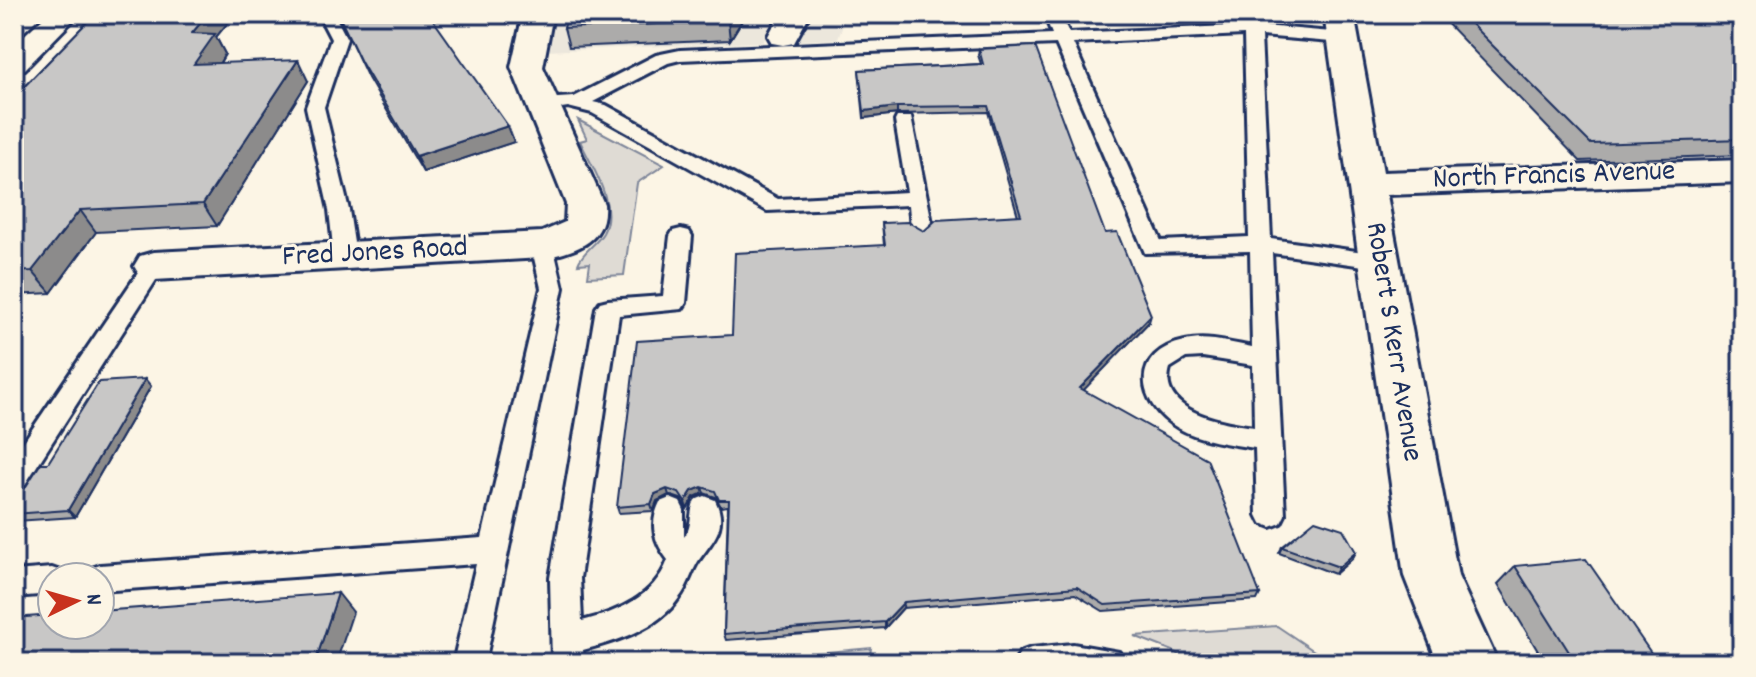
<svg xmlns="http://www.w3.org/2000/svg" width="1756" height="677" viewBox="0 0 1756 677" font-family="Dekko,sans-serif">
	<style>
		.built { fill: #ece7dc }
		.green { fill: #dfdbd4; stroke: #7d8599; stroke-width: 2 }
		.lines { fill: none; stroke-linecap: round; stroke-linejoin: round }
		.lane-casing { stroke: #1b2f5e; stroke-width: 6 }
		.street-casing { stroke: #1b2f5e; stroke-width: 6 }
		.secondary-casing { stroke: #1b2f5e; stroke-width: 6 }
		.lane { fill: #fcf5e5; fill-rule: evenodd }
		.street { fill: #fcf5e5; fill-rule: evenodd }
		.secondary { fill: #fcf5e5; fill-rule: evenodd }
		.wall { fill: #acabaa; stroke: #1b2f5e; stroke-width: 2 }
		.shaded-wall { fill: #8c8b8b; stroke: #1b2f5e; stroke-width: 2 }
		.building { fill: #c8c7c6; stroke: #1b2f5e; stroke-width: 2 }
		.labels { text-anchor: middle; dominant-baseline: central; stroke-width: 6; stroke-linejoin: round; paint-order: stroke }
		.street-label { font-size: 30px; fill: #1b2f5e; stroke: #fcf5e5 }
	</style>
	<rect width="100%" height="100%" fill="#fcf5e5"/>
	<filter id="ink" filterUnits="userSpaceOnUse"><feTurbulence type="fractalNoise" baseFrequency=".0125" numOctaves="2"/><feDisplacementMap in="SourceGraphic" scale="16" xChannelSelector="R" yChannelSelector="G"/><feConvolveMatrix kernelMatrix="1 2 1 2 8 2 1 2 1" color-interpolation-filters="sRGB"/></filter>
	<g filter="url(#ink)">
		<g class="built">
			<polygon points="556,14 779,14 763,42 545,51"/>
			<polygon points="812,14 847,14 838,39 798,41"/>
		</g>
		<g class="green">
			<path d="M578,120L664,165L637,183L624,275L588,277L590,263L578,264C583,251 596,245 603,233C618,205 592,167 580,141L587,139Z"/>
			<polygon points="1277,626 1332,663 1190,663 1173,651 1134,636"/>
			<polygon points="871,648 870,655 853,663 702,663"/>
		</g>
		<g class="lines">
			<defs>
				<g id="lane">
					<polygon points="318,14 334,14 347,39 324,107 349,210 356,256 353,261 337,261 334,256 329,210 306,107 331,39"/>
					<path d="M1044,14H1060L1069,33L1252,25L1343,33L1351,38L1343,43L1261,36L1271,239L1378,254L1386,256L1389,261L1386,266L1378,268L1272,253L1285,515L1281,523L1271,527L1261,523L1257,515L1255,448C1229,444 1201,441 1178,428C1135,403 1130,352 1185,341C1207,336 1231,343 1252,347L1250,251L1145,253L1056,44L680,60L668,63L593,102L606,105L778,199L907,192L895,121L897,117H911L933,228L922,235L911,228L909,205L767,211L592,113L568,107L542,111L533,105L542,99L574,97L656,55L680,50L1052,34ZM1244,35L1249,237L1161,241L1073,43ZM1203,357L1253,365L1254,427C1225,423 1157,413 1170,368L1186,358Z"/>
					<path d="M681,229L689,231L692,236L686,303L682,309L619,315L580,578L582,621C618,612 654,597 668,560C654,542 649,524 660,502L670,498L680,502L684,510V537C693,527 689,512 695,500L705,496L715,500C730,530 709,543 696,565C690,576 687,588 679,598C658,629 617,641 583,650L584,663H552L550,578L596,308L600,302L608,300L663,296L670,236L673,231Z"/>
					<polygon points="542,238 550,240 553,245 563,288 485,663 453,663 476,564 100,591 100,577 86,577 89,569 100,565 482,538 541,288 531,245 534,240"/>
					<polygon points="154,259 162,261 165,266 24,486 14,489 14,456 146,261"/>
					<polygon points="52,568 63,572 65,577 52,577 52,594 14,597 14,571"/>
					<polygon points="1073,644 1119,652 1124,663 1015,663 1020,652 1031,648"/>
				</g>
				<g id="street">
					<path d="M523,14H553L543,67L604,204C607,243 574,252 542,258L154,280L140,276L134,266L140,256L154,252L542,232L565,222L566,204L511,67Z"/>
					<polygon points="780,14 810,14 794,43 783,45 772,43 768,36"/>
					<polygon points="1324,14 1354,14 1383,172 1742,160 1742,182 1387,195 1458,576 1498,663 1438,663 1404,576"/>
				</g>
				<polygon id="secondary" points="47,14 79,14 25,69 14,72 14,45"/>
			</defs>
			<use href="#lane" class="lane-casing"/>
			<use href="#street" class="street-casing"/>
			<use href="#secondary" class="secondary-casing"/>
			<use href="#lane" class="lane"/>
			<use href="#street" class="street"/>
			<use href="#secondary" class="secondary"/>
		</g>
		<g class="wall">
			<polygon points="95,14 235,14 216,37 225,54 220,63 308,81 217,226 96,232 51,293 14,295 14,97"/>
			<polygon points="338,14 514,142 423,172 368,78"/>
			<polygon points="568,14 746,14 730,40 569,47 564,28"/>
			<polygon points="1438,14 1742,14 1742,155 1580,161"/>
			<polygon points="979,49 1105,233 1149,322 1083,390 1260,594 1257,600 1103,611 1075,594 903,608 885,628 726,640 724,634 728,506 721,507 716,497 704,493 694,497 687,509 681,499 669,495 657,501 653,511 619,513 617,507 732,335 884,245 882,223 924,231 1018,216 988,112 897,114 864,118 859,70 981,64 978,55"/>
			<polygon points="151,386 75,517 16,521 14,519 14,505 48,463"/>
			<polygon points="1282,547 1356,552 1352,559 1335,574 1279,553"/>
			<polygon points="1515,566 1658,663 1545,663 1498,584"/>
		</g>
		<g class="shaded-wall">
			<polygon points="208,14 235,14 216,37 225,54 206,85 194,64 192,33"/>
			<polygon points="732,14 746,14 730,40 728,21"/>
			<polygon points="298,60 308,81 217,226 203,204"/>
			<polygon points="897,107 897,114 864,118 864,111"/>
			<polygon points="508,126 514,142 423,172 416,156"/>
			<polygon points="80,210 96,232 51,293 32,271"/>
			<polygon points="1151,315 1149,322 1079,395 1080,388"/>
			<polygon points="145,379 151,386 75,517 68,510"/>
			<polygon points="702,487 704,493 694,497 687,509 685,502 692,491"/>
			<polygon points="667,489 669,495 657,501 653,511 651,504 655,494"/>
			<polygon points="1356,552 1352,559 1335,574 1339,567"/>
			<polygon points="338,593 353,612 336,663 315,663"/>
			<polygon points="904,602 903,608 885,628 885,622"/>
		</g>
		<g class="building">
			<polygon points="95,14 208,14 192,33 215,34 194,64 298,60 203,204 80,210 32,271 14,272 14,97"/>
			<polygon points="338,14 429,14 508,126 416,156 361,62"/>
			<polygon points="568,14 732,14 728,21 564,28"/>
			<polygon points="1461,14 1742,14 1742,139 1591,144"/>
			<polygon points="1035,46 1105,233 1117,232 1151,315 1080,388 1207,459 1260,594 1105,605 1077,587 904,602 885,622 724,634 729,500 719,500 715,491 702,487 692,491 685,502 679,493 667,489 655,494 651,504 617,507 637,341 732,335 735,253 885,245 882,223 908,222 924,231 936,220 1021,215 988,106 897,107 864,111 859,70 983,64 979,49"/>
			<polygon points="145,379 68,510 14,514 14,505 41,463 48,463 99,382"/>
			<polygon points="1315,520 1343,529 1356,552 1339,567 1282,547"/>
			<polygon points="1586,559 1658,663 1576,663 1515,566"/>
			<polygon points="338,593 315,663 14,663 14,618 52,615 52,625 100,625 100,611"/>
		</g>
	</g>
	<g class="labels">
		<g class="street-label">
			<text transform="translate(1554 177) rotate(-2)">North Francis Avenue</text>
			<text transform="translate(375 254) rotate(-3)">Fred Jones Road</text>
			<text transform="translate(1392 342) rotate(81)">Robert S Kerr Avenue</text>
		</g>
	</g>
	<rect width="1756" height="677" fill="none" stroke="#fcf5e5" stroke-width="48"/>
	<rect x="24" y="24" width="1708" height="629" fill="none" stroke="#1b2f5e" stroke-width="3" filter="url(#ink)"/>
	<g transform="translate(76 601) rotate(85)"><circle r="38" fill="#fcf5e5" stroke="#a2a6af" stroke-width="2"/>
	<path d="M0-6L14 30L0 20L-14 30Z" fill="#c8321e"/>
	<text y="-12" font-size="22" font-weight="bold" text-anchor="middle" fill="#1b2f5e">N</text>
	</g>
</svg>
